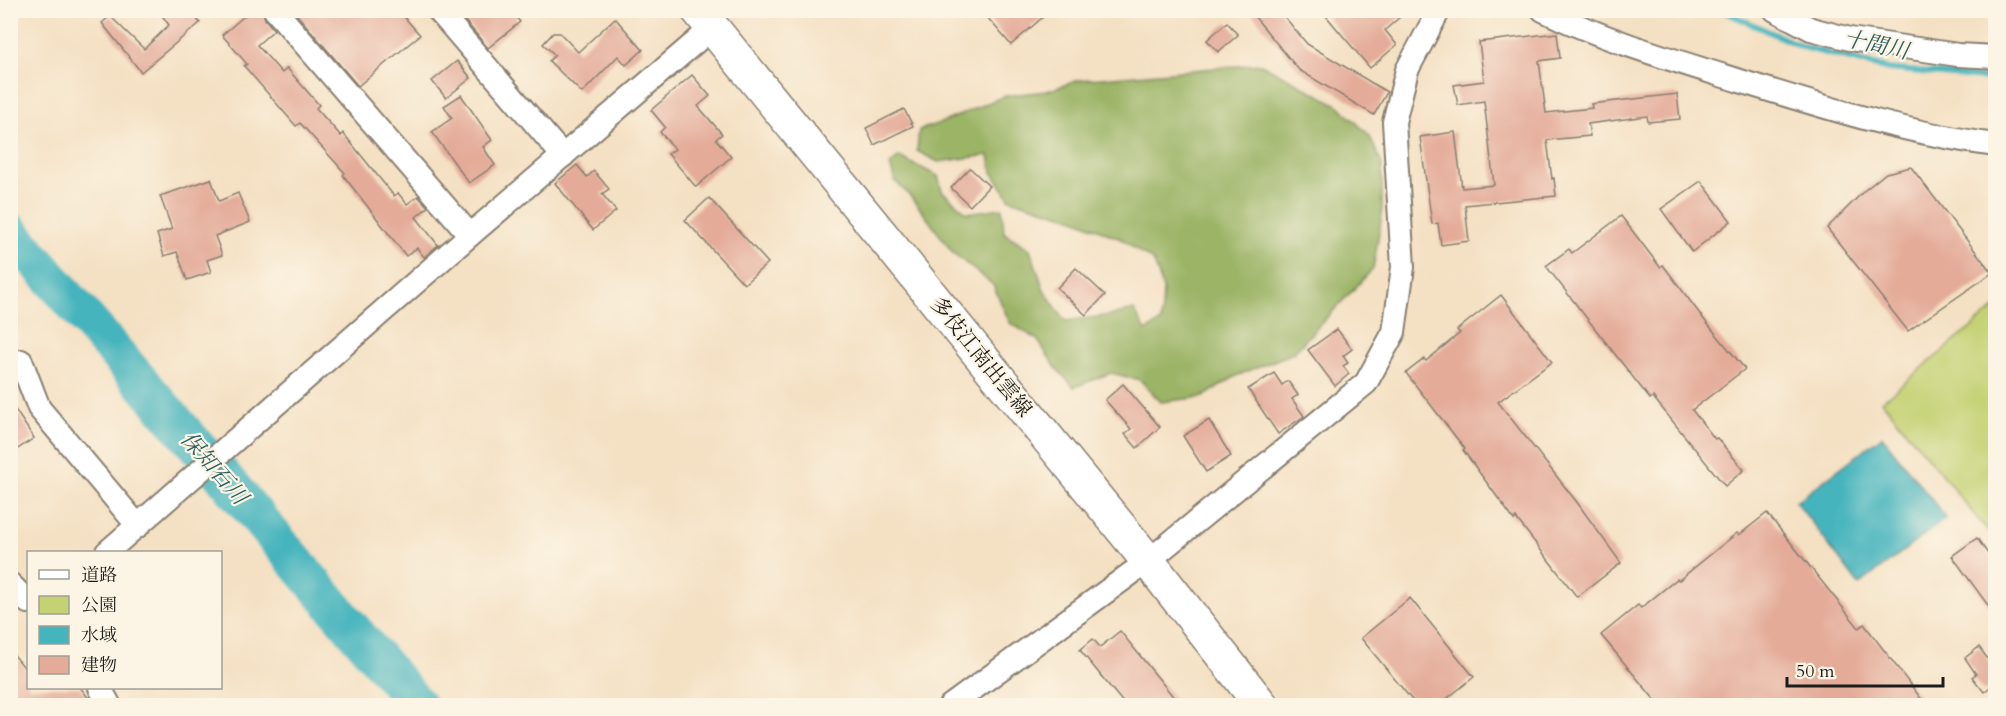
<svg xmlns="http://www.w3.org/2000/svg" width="2006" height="716" viewBox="0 0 2006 716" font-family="Cardo,'Noto Serif JP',serif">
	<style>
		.green { fill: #c4d274; stroke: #707748; stroke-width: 1.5 }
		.forest { fill: #9bb466; stroke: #5c6841; stroke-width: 1.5 }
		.water { fill: #44b4bd; stroke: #30686c; stroke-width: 1.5 }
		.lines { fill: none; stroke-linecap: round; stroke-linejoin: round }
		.stream { stroke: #44b4bd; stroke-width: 6 }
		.river { stroke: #44b4bd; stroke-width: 38 }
		.building { fill: #e4ab99 }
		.minor-casing { stroke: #887e70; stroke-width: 26 }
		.secondary-casing { stroke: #887e70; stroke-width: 36 }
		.minor { stroke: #fff; stroke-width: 22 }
		.secondary { stroke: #fff; stroke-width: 33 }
		.labels { text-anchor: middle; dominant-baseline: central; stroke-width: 4.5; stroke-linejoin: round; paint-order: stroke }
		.street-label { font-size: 21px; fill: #1c1c1c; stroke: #fcf5e5 }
		.water-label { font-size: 22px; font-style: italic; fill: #2e6064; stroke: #fcf5e5 }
	</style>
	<rect width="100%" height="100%" fill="#fcf5e5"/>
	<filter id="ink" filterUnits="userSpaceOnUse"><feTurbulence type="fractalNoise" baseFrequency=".0167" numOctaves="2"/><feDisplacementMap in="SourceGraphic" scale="12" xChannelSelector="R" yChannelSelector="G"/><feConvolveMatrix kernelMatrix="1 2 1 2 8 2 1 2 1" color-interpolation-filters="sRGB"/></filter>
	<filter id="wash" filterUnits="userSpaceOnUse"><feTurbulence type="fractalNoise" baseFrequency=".008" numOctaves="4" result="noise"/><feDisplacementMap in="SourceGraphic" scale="24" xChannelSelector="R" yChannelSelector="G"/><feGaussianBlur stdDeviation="1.35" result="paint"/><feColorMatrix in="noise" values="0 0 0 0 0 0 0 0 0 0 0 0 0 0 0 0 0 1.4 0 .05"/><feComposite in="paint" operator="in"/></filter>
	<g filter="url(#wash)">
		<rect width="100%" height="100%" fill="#f4e0c3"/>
		<polygon class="green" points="1995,308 1995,540 1882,401"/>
		<polygon class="forest" points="1261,64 1338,105 1369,135 1382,164 1382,215 1373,269 1293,353 1236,376 1203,397 1161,402 1140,380 1111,373 1074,387 1056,368 1037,339 1010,323 993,285 953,253 913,199 895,181 890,165 899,157 938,176 942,191 967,213 1002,208 1004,233 1030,249 1044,290 1065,321 1113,315 1134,310 1146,331 1161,322 1163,289 1154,262 1123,240 1075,219 1010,199 992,172 989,155 938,162 917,151 919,130 946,121 1004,96 1047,91 1079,80"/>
		<polygon class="water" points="1882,436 1946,518 1859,585 1796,502"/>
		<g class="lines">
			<polyline class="stream" points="1721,10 1803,47 1889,69 1996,79"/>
			<polyline class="river" points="10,231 221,474 418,706"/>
		</g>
		<g id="blocks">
			<g class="building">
				<polygon points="158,10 190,10 200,23 141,72 102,23 110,16 144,49 169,25"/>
				<polygon points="251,10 262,10 265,19 274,30 257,45 282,73 287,68 319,105 316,108 341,136 343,133 394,196 398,193 407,204 418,196 428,207 416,217 438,245 424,257 417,248 406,256 343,175 345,173 300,123 296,126 244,66 247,64 222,35"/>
				<polygon points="293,10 398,10 420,35 358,86"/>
				<polygon points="456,10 510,10 520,22 488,48"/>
				<polygon points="981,10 1051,10 1011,45"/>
				<polygon points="1249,10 1279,10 1307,44 1387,92 1374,115 1299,70"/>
				<polygon points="1321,10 1408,10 1385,30 1397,45 1370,68"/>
				<polygon points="615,18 643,50 626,65 618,56 582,93 549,61 555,55 543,44 553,33 560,33 578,52"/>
				<polygon points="1227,22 1238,35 1218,52 1207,40"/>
				<polygon points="1557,33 1560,58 1539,61 1546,113 1592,108 1591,104 1677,94 1680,119 1648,122 1647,116 1588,124 1590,136 1547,140 1552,179 1554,178 1556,196 1465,205 1469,241 1441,245 1438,223 1432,224 1420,137 1455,132 1462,188 1494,185 1484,101 1458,105 1454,85 1484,81 1479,42"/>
				<polygon points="457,61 471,78 446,98 432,81"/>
				<polygon points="692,75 710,96 698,106 722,134 716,139 731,157 696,187 668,154 675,149 660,132 665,127 651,110"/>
				<polygon points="461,95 492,140 483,147 495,165 469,183 432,132 452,118 444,106"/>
				<polygon points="904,109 913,126 874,145 866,128"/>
				<polygon points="577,165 587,177 594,171 609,189 602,194 616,211 593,230 555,183"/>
				<polygon points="1911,167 1992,273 1908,331 1827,228 1865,190 1886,173"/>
				<polygon points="970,168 989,186 970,206 951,188"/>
				<polygon points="211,179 219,201 238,193 250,222 215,236 222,255 207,260 211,272 187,280 177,252 164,256 157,234 172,229 160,196"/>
				<polygon points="1701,181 1731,221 1692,252 1661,209"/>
				<polygon points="709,198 768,263 744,284 685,220"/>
				<polygon points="1621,216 1660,267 1663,265 1706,322 1745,369 1692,410 1715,439 1717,438 1744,470 1725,486 1653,397 1650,399 1546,266 1569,249 1572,253"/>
				<polygon points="1076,268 1105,295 1086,315 1057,288"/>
				<polygon points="1501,295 1552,362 1498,402 1576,501 1621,563 1577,597 1516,518 1514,520 1463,450 1465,449 1406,373 1424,359 1426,361 1460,333 1457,330"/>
				<polygon points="1337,329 1352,349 1343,356 1348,363 1343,366 1349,374 1335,386 1308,350"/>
				<polygon points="1274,373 1282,385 1288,381 1298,395 1292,399 1304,416 1278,434 1248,389"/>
				<polygon points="1123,384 1160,427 1137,448 1125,434 1131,429 1105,400"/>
				<polygon points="10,402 34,438 10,454"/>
				<polygon points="1209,420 1231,456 1206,472 1183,436"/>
				<polygon points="1767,513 1859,628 1864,624 1926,705 1659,705 1601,635 1638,605 1641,608 1677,579 1679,580 1737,533 1739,535"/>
				<polygon points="1977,538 1995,564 1995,615 1952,556"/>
				<polygon points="1410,598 1474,677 1439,705 1416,705 1361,638"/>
				<polygon points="1120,631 1180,705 1125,705 1080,650 1093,639 1100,647"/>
				<polygon points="1979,647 1995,669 1995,683 1984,692 1972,677 1976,674 1965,658"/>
				<polygon points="10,650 28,672 28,687 80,687 94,705 10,705"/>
			</g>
		</g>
	</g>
	<g filter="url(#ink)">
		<use href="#blocks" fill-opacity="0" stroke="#887e70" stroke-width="1.5"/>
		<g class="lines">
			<defs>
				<g id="minor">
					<polyline points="275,10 470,235"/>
					<polyline points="438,10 563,156"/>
					<path d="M1543,10C1607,41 1673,60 1740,81C1824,107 1908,134 1996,145"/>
					<polyline points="1775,10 1811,29 1850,39 1958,55 1996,57"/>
					<polyline points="10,364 21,361 39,408 138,526"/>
					<polyline points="107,552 470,235 712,28"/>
					<polyline points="10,584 28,602"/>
					<polyline points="100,688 110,706"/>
					<polyline points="950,706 1148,561 1366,383 1394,332 1403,267 1394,122 1407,70 1439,10"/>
				</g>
				<polyline id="secondary" points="698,10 1148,561 1262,706"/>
			</defs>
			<use href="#minor" class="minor-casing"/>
			<use href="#secondary" class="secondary-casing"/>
			<use href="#minor" class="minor"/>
			<use href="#secondary" class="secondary"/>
		</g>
	</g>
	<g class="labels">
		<g class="street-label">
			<text transform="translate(981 357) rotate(51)">多伎江南出雲線</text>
		</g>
		<g class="water-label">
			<text transform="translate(1876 45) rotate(12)">十間川</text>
			<text transform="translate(214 468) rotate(49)">保知石川</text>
		</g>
	</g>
	<rect width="2006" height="716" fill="none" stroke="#fcf5e5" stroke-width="36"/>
	<rect x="27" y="551" width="195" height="138" fill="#fcf5e5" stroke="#a29e95" stroke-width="1.5"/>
	<rect x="39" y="570" width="30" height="9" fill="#ffffff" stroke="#a29e95" stroke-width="1.5"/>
	<text x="81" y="581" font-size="18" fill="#1c1c1c">道路</text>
	<rect x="39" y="596" width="30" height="18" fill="#c4d274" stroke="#a29e95" stroke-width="1.5"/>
	<text x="81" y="611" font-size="18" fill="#1c1c1c">公園</text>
	<rect x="39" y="626" width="30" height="18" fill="#44b4bd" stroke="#a29e95" stroke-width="1.5"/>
	<text x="81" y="641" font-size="18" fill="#1c1c1c">水域</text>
	<rect x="39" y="656" width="30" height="18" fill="#e4ab99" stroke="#a29e95" stroke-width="1.5"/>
	<text x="81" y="671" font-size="18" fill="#1c1c1c">建物</text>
	<path d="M1787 677v9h156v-9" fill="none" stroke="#1c1c1c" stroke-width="3"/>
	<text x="1796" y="677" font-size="18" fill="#1c1c1c" stroke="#fcf5e5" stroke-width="4.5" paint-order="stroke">50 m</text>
</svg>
